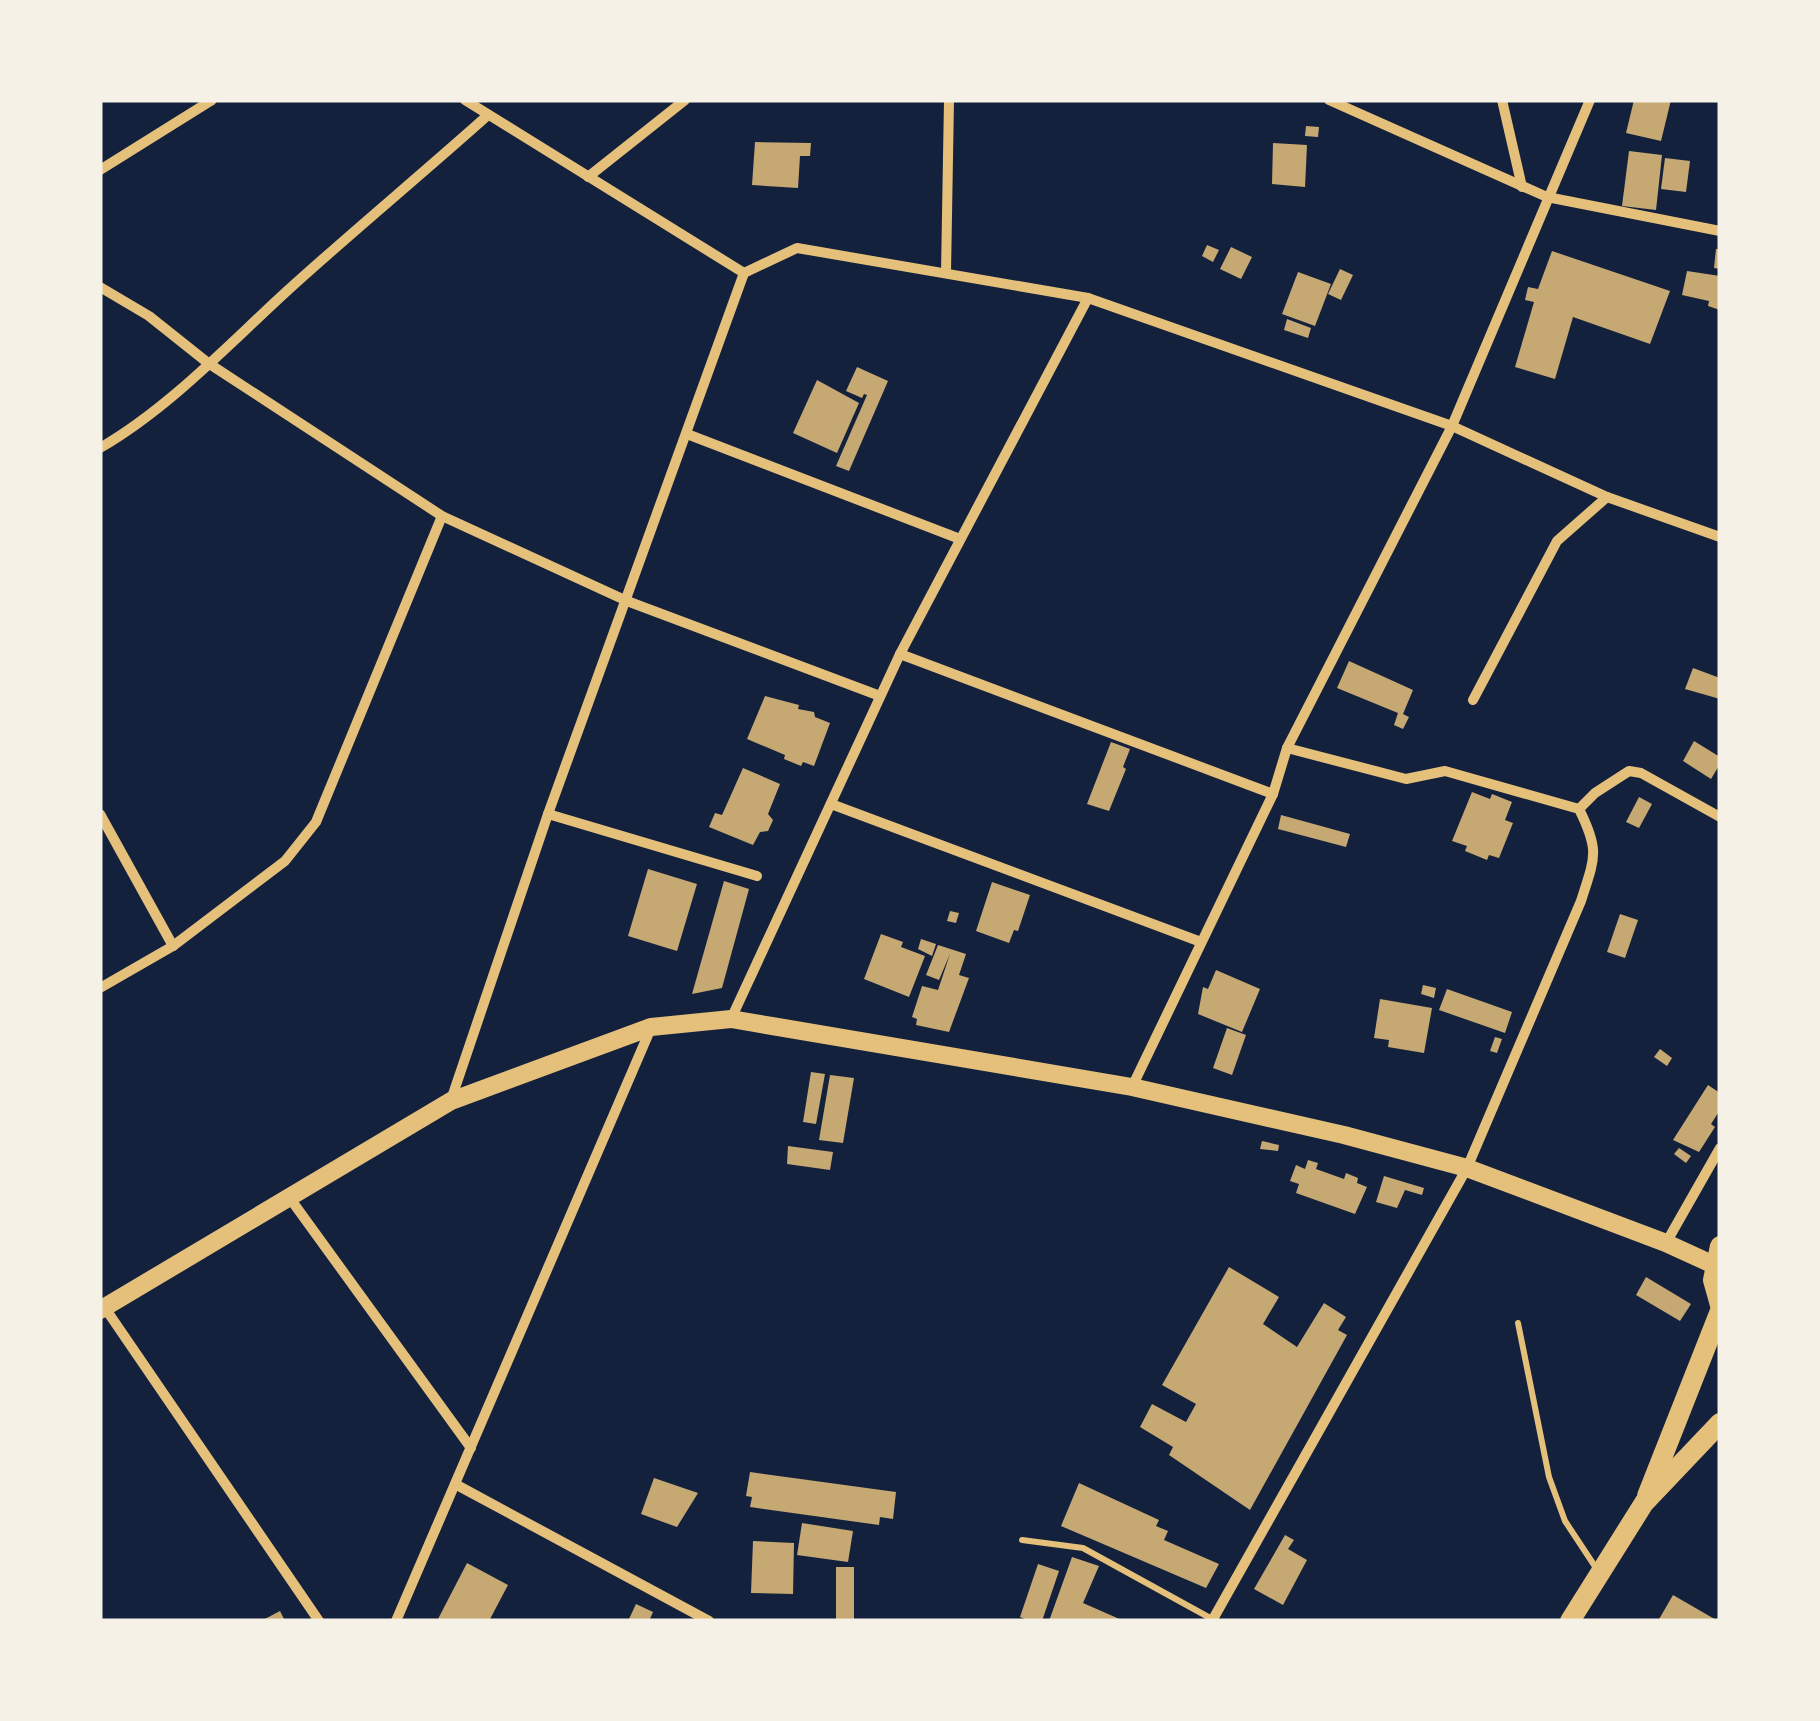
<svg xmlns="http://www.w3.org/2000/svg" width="1820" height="1721" viewBox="0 0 1820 1721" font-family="'Sofia Sans Condensed',sans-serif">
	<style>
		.building { fill: #c6a872 }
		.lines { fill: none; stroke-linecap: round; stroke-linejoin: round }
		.service { stroke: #e5c07b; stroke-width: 6 }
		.minor { stroke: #e5c07b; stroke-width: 10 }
		.secondary { stroke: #e5c07b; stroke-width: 18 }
		.trunk { stroke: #e5c07b; stroke-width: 20 }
	</style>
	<rect width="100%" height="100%" fill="#14213d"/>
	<g class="building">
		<polygon points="1634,100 1671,100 1661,141 1626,133"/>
		<polygon points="1306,126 1319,127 1318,137 1305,136"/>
		<polygon points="755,142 811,143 810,156 800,156 798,188 752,185"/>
		<polygon points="1273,143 1307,145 1305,187 1272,184"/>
		<polygon points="1629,151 1662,155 1656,210 1622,206"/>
		<polygon points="1665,158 1690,161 1686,192 1661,189"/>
		<polygon points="1207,245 1219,250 1213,262 1202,256"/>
		<polygon points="1231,247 1252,257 1241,279 1220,269"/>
		<polygon points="1716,249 1720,249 1720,269 1714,268"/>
		<polygon points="1552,251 1670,291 1650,344 1573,317 1555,379 1515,367 1534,302 1525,300 1528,287 1538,289"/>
		<polygon points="1340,269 1353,275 1341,300 1328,294"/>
		<polygon points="1687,271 1720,276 1720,310 1708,306 1709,301 1682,295"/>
		<polygon points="1298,272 1331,284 1315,326 1282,314"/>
		<polygon points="1287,319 1311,328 1308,338 1284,330"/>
		<polygon points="857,367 888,381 849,471 836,466 867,395 864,394 862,398 846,391"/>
		<polygon points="817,380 859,403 837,453 793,433"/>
		<polygon points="1349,661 1413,690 1403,714 1409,717 1403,729 1394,725 1398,713 1337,688"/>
		<polygon points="1693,668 1720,678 1720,699 1685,689"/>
		<polygon points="765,696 799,705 798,709 814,712 815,717 830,723 814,766 803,762 801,766 784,759 785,755 747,739"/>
		<polygon points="1694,741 1720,757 1720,764 1711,779 1683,761"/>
		<polygon points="1111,742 1130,749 1123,767 1126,769 1109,811 1087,804"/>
		<polygon points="743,768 780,784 768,814 773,820 768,831 760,832 753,845 709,827 715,813 722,815"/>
		<polygon points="1472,792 1490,799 1492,794 1512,802 1505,820 1513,823 1499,858 1489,855 1487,860 1465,851 1467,846 1452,841"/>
		<polygon points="1639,797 1652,804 1639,828 1626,822"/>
		<polygon points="1281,815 1350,834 1346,847 1278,829"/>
		<polygon points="648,869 697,884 677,951 628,936"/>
		<polygon points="724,881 749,889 722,988 692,994"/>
		<polygon points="992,882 1030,895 1018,931 1014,930 1009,943 976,931"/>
		<polygon points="950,911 959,913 956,923 947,921"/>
		<polygon points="1620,914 1638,920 1625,958 1607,952"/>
		<polygon points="881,934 903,942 901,947 925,956 909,997 864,979"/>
		<polygon points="921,939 936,944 932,956 918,949"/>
		<polygon points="938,945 966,954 959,975 969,978 949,1032 916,1025 917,1019 912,1017 922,986 938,990 950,954 939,980 926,975"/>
		<polygon points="1216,970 1260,989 1242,1032 1198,1014 1203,987 1208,989"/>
		<polygon points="1423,985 1436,988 1434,998 1421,994"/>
		<polygon points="1447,989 1512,1012 1505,1033 1439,1010"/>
		<polygon points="1380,999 1432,1008 1424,1053 1388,1047 1389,1040 1374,1038"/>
		<polygon points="1227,1028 1246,1035 1232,1075 1213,1068"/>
		<polygon points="1495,1037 1502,1039 1497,1053 1490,1051"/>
		<polygon points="1660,1049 1672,1058 1667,1066 1654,1057"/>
		<polygon points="811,1072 825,1074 816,1124 803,1122"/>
		<polygon points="830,1075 854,1078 843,1143 819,1140"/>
		<polygon points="1708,1085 1720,1093 1720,1110 1711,1124 1715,1127 1699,1152 1673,1140"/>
		<polygon points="1262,1141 1279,1145 1278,1151 1260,1149"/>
		<polygon points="788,1146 833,1152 830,1170 787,1164"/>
		<polygon points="1679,1148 1691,1156 1686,1163 1674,1154"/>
		<polygon points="1308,1160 1318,1163 1316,1169 1344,1179 1346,1173 1358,1178 1357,1183 1367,1187 1355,1214 1296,1193 1299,1184 1290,1181 1296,1165 1305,1169"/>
		<polygon points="1384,1176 1424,1188 1422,1195 1405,1190 1397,1208 1376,1202"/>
		<polygon points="1229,1267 1279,1297 1263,1324 1297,1347 1324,1303 1346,1317 1338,1330 1347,1335 1250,1510 1169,1455 1173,1447 1140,1427 1152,1404 1186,1422 1196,1404 1162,1385"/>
		<polygon points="1646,1277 1691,1304 1680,1321 1636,1295"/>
		<polygon points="750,1472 896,1492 893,1519 880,1517 879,1525 750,1507 752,1497 746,1496"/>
		<polygon points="654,1478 698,1493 677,1527 641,1514"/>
		<polygon points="1079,1483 1159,1520 1156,1526 1168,1531 1164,1540 1219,1564 1206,1588 1061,1526"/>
		<polygon points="802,1523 853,1531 848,1562 797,1555"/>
		<polygon points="1285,1535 1294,1540 1288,1549 1307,1560 1283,1605 1254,1589"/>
		<polygon points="753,1541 794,1543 793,1594 751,1593"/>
		<polygon points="1072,1557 1099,1566 1083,1603 1124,1621 1049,1621"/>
		<polygon points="467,1563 508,1585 489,1621 437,1621"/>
		<polygon points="1038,1564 1059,1571 1042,1621 1030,1621 1020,1617"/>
		<rect x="836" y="1567" width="18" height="54"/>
		<polygon points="1673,1595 1718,1621 1658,1621"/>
		<polygon points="636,1604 653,1612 649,1621 628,1621"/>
		<polygon points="280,1611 285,1621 261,1621"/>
	</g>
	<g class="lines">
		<g class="service">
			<polyline points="1518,1323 1549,1477 1565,1521 1598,1571"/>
			<polyline points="1022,1540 1083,1548 1212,1619"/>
		</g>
		<g class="minor">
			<polyline points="465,100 744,273 797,248 1088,298 1452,426 1607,497 1720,537"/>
			<polyline points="1329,100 1547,197 1720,231"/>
			<polyline points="1502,100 1522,187"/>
			<polyline points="100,170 212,100"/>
			<polyline points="588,177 685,100"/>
			<polyline points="946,273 949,100"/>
			<polyline points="100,287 149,316 208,363 442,516 627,601 880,696"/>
			<polyline points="687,434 960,539"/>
			<path d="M100,448C169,408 228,345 287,291C353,231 421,175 488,115"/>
			<polyline points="900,654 1273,794"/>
			<polyline points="1473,700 1557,541 1607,497"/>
			<polyline points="831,804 1201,942"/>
			<polyline points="1579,809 1595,793 1629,771 1641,773 1720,817"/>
			<polyline points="100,814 173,946"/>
			<polyline points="548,814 757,876"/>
			<polyline points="100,988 173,946 285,861 316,822 442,516"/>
			<polyline points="731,1019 900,654 1088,298"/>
			<polyline points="1132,1087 1273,794 1287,748 1452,426 1590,100"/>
			<polyline points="451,1100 548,814 744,273"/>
			<polyline points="289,1197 471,1448"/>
			<polyline points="1666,1243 1720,1148"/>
			<polyline points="103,1305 319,1621"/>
			<polyline points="455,1484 709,1621"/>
			<polyline points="396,1621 651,1028"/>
			<path d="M1212,1621L1467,1168L1581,901C1595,857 1600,851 1579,809L1445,771L1406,779L1287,748"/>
		</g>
		<polyline class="secondary" points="100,1310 451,1101 651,1027 731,1019 1132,1087 1344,1135 1467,1168 1666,1243 1714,1265"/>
		<g class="trunk">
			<polyline points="1720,1246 1713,1280 1720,1305"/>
			<polyline points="1647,1496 1720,1311"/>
			<polyline points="1570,1621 1644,1503 1720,1423"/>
		</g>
	</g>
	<rect width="1820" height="1721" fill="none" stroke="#f6f1e7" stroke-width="205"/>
</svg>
